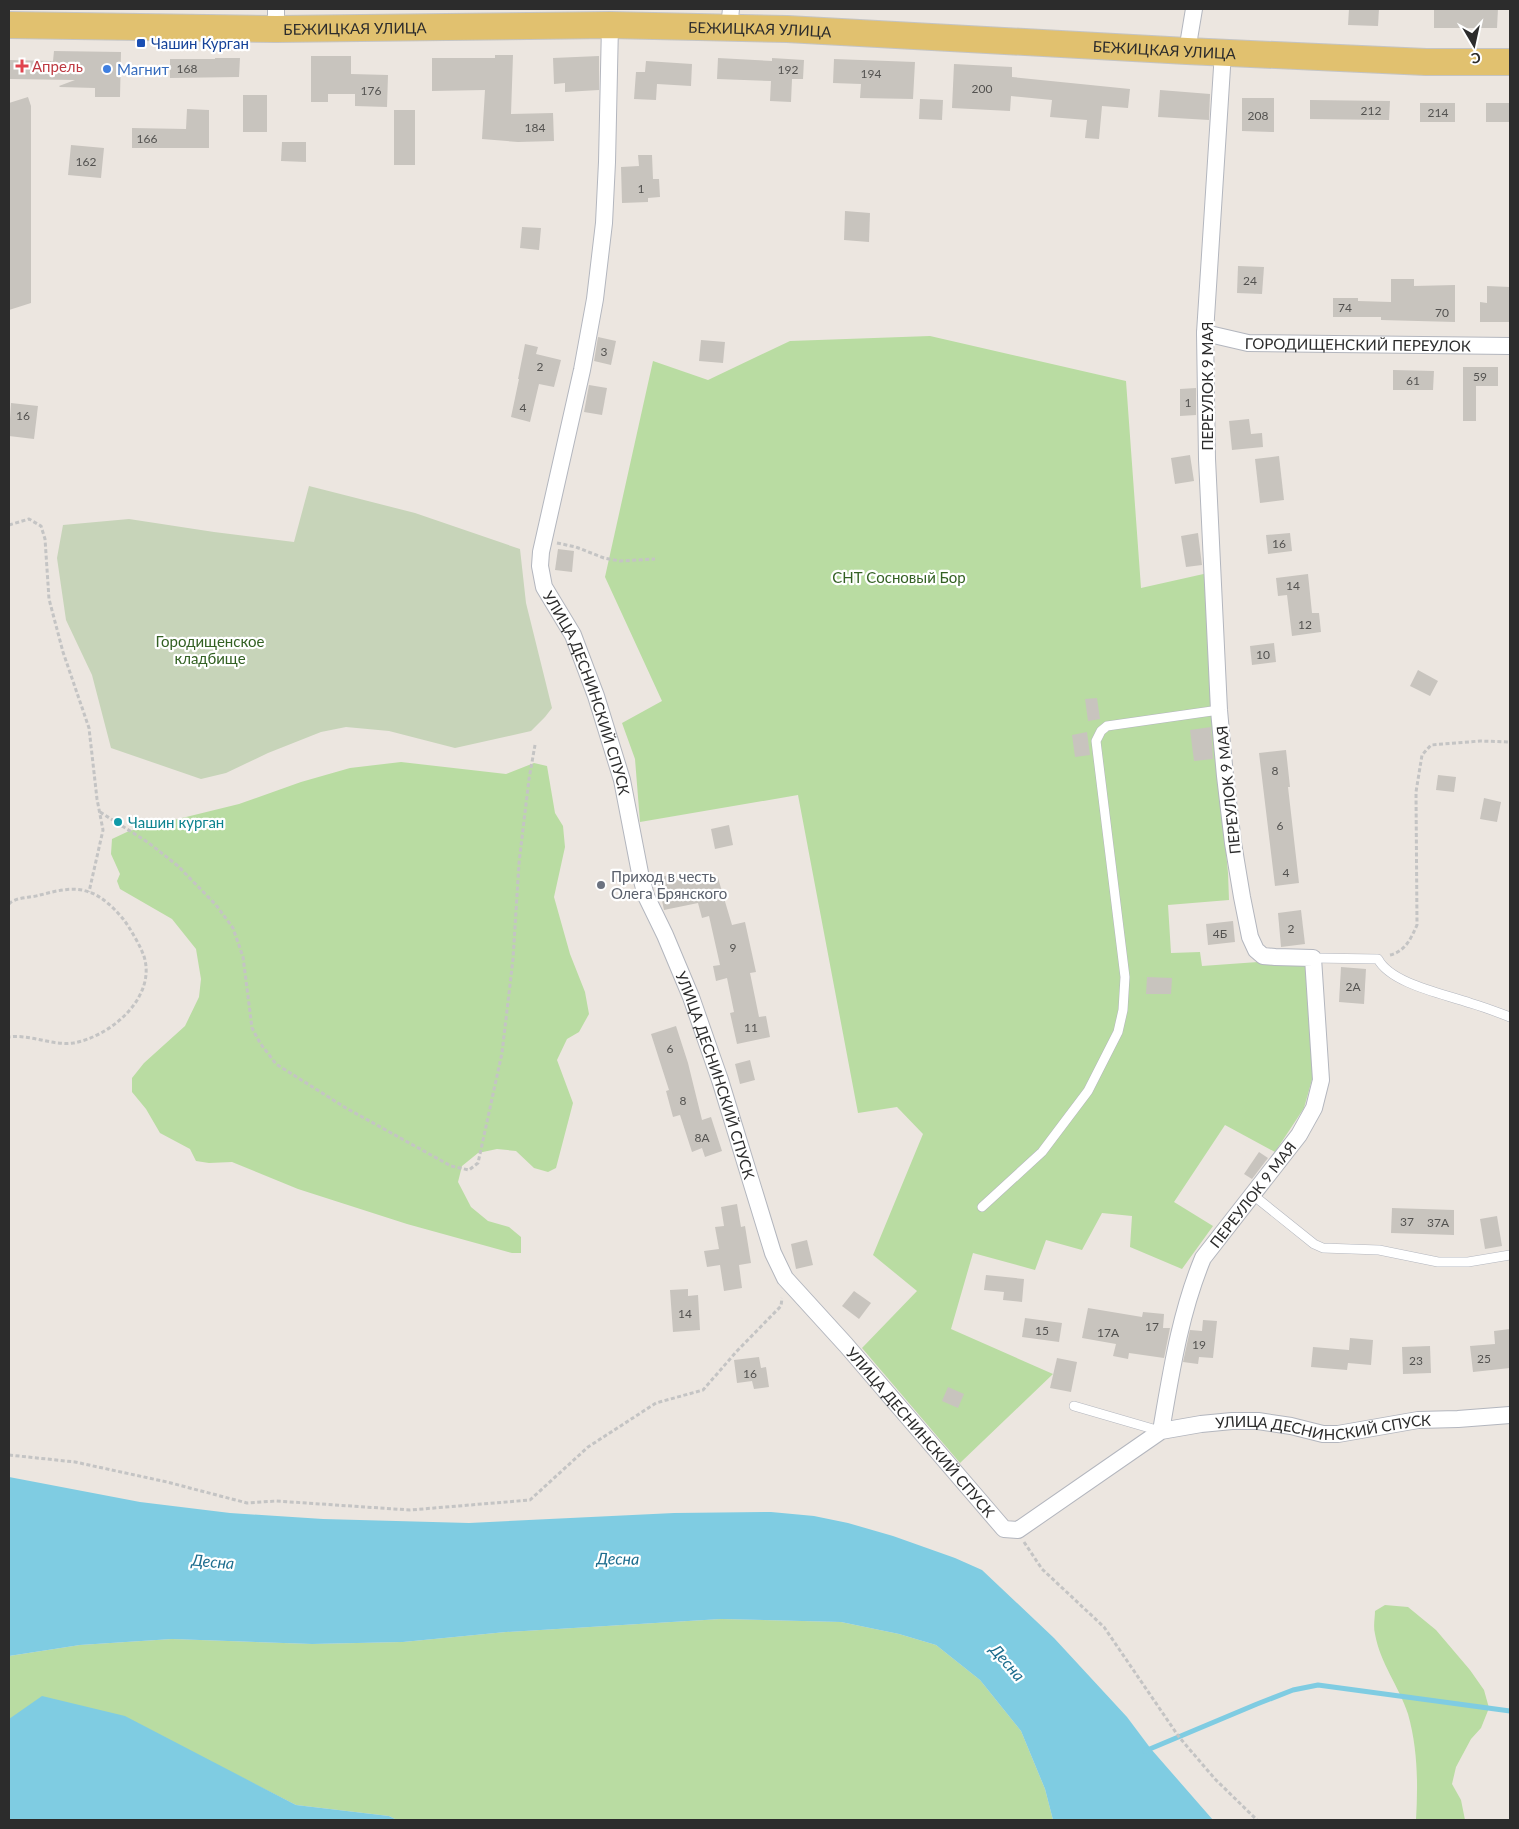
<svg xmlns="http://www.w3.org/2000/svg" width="1519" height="1829" viewBox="0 0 1519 1829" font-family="Lato,sans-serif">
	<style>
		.green { fill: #b9dca2 }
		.cemetery { fill: #c7d4b9 }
		.water { fill: #7fcce2 }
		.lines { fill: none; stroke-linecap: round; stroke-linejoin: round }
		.stream { stroke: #7fcce2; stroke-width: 5 }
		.building { fill: #c8c4be }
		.service-casing { stroke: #b3b6be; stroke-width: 10 }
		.minor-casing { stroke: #b3b6be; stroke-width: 18 }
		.primary-casing { stroke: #c4c4c4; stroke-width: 28 }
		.path { stroke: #c4c4c4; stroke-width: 3; stroke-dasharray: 4 2.5; stroke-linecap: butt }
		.service { stroke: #fff; stroke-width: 9 }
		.minor { stroke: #fff; stroke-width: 16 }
		.primary { stroke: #e1c16f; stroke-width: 26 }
		.transit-dot { fill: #1a4fb4; stroke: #fff; stroke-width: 2 }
		.health-dot { fill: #e0444e; stroke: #fff; stroke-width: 2 }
		.shop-dot { fill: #3f7fe0; stroke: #fff; stroke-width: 2 }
		.culture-dot { fill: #0f9aa8; stroke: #fff; stroke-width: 2 }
		.worship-dot { fill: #6b7280; stroke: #fff; stroke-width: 2 }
		.labels { text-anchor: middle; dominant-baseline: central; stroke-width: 4.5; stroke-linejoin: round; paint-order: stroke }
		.number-label { font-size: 12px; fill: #535250 }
		.street-label { font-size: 15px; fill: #2c2c2c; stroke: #fff }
		.transit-label { font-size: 15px; fill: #164399; stroke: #fff; text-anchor: start }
		.health-label { font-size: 15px; fill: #be3a42; stroke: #fff; text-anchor: start }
		.shop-label { font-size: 15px; fill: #366cbe; stroke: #fff; text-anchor: start }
		.park-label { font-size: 15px; fill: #336123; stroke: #fff }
		.culture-label { font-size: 15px; fill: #0d838f; stroke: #fff; text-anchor: start }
		.worship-label { font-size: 15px; fill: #5b616d; stroke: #fff; text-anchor: start }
		.water-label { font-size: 16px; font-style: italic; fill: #1d6d8e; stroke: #fff }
	</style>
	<rect width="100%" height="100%" fill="#ece6e0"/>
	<g class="green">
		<polygon points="930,336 1126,381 1141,588 1208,573 1219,780 1228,873 1229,900 1168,905 1171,953 1200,952 1202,966 1258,962 1307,966 1313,1076 1304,1108 1275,1152 1225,1125 1174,1202 1213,1226 1182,1269 1130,1247 1132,1216 1102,1213 1082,1250 1046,1240 1035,1270 973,1253 951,1329 1053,1374 960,1463 862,1348 917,1291 873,1255 923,1134 897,1107 858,1113 798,795 640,822 635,759 622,723 662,701 605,577 653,361 708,380 790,341"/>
		<polygon points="401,762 506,774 534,763 547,766 555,813 563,826 565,847 554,897 570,954 585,992 589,1014 579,1032 567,1039 557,1060 573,1103 556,1168 548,1172 534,1168 516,1151 497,1149 478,1153 462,1166 458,1182 471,1207 488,1221 509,1227 521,1237 521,1253 512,1253 407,1224 298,1189 232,1162 209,1163 196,1161 190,1149 160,1133 146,1109 132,1092 132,1078 144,1063 185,1026 199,997 201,979 196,949 172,919 120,889 117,881 120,874 111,854 112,839 129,831 239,804 301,782 350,768"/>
		<path d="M1385,1605L1408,1607L1436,1630L1470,1670L1484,1690L1489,1708L1481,1728L1471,1739L1456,1767L1452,1784L1461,1800L1465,1820H1416C1418,1785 1418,1749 1408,1714C1399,1686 1380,1663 1375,1634C1373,1626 1375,1618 1375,1611Z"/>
		<polygon points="721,1619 841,1622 899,1634 936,1645 980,1680 1021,1731 1045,1789 1053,1820 397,1820 389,1816 296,1805 227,1770 9,1719 9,1656 80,1645 172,1639 312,1644 403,1642 506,1632"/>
	</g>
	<polygon class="cemetery" points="309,486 415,513 520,549 526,603 552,708 545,717 531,731 455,748 389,731 346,727 321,732 268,753 226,773 201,779 111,748 92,675 66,620 57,558 63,525 129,519 214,532 294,542"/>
	<g class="water">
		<polygon points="9,1477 140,1502 230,1513 323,1519 469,1523 674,1513 771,1512 814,1516 848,1523 893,1536 955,1558 982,1570 1054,1638 1127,1717 1151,1749 1213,1820 1053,1820 1045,1789 1021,1731 980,1680 936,1645 899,1634 841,1622 721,1619 506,1632 403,1642 312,1644 172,1639 80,1645 9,1656"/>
		<polygon points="42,1696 125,1716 296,1805 389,1816 397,1820 9,1820 9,1719"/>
	</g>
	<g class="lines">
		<polyline class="stream" points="1145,1751 1257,1704 1293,1690 1318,1685 1510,1711"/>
	</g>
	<g class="building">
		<polygon points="1349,9 1379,9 1378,26 1348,25"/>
		<polygon points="1434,9 1498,9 1497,28 1434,28"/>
		<polygon points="54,51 121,52 120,97 95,97 95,88 60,87 59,86 75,80 10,79 10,60 53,61"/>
		<polygon points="495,55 513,55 511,114 553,113 554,141 518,142 482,139 485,90 432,91 432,58 495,58"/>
		<polygon points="311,56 351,56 351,74 388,75 387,107 355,106 355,94 328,94 328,102 311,102"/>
		<polygon points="599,56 599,90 565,92 565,83 554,84 553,58"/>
		<polygon points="215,58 240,58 239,77 170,78 170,59 215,59"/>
		<polygon points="718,58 772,61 772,58 804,60 803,79 792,79 791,102 770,101 771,81 717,79"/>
		<polygon points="834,59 915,62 913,99 860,98 861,84 833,83"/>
		<polygon points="646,61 692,64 691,86 657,84 656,100 634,99 636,72 645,72"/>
		<polygon points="954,64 1012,67 1012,77 1130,89 1128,108 1102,106 1099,139 1085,138 1087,120 1050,117 1052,100 1011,96 1010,111 952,108"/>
		<polygon points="1160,90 1210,94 1209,120 1158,117"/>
		<rect x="243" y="95" width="24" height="37"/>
		<polygon points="28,97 31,106 31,303 9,310 9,103"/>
		<polygon points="1242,98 1274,98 1274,132 1242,131"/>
		<polygon points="920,99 943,100 942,120 919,119"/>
		<polygon points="1310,100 1390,101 1389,120 1310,119"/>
		<rect x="1420" y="103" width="35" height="19"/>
		<rect x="1486" y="103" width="24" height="19"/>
		<polygon points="187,109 209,110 209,148 132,148 132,128 186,129"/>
		<rect x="394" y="110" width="21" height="55"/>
		<polygon points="282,142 306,142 306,162 281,161"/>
		<polygon points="71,145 104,148 101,178 68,175"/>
		<polygon points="638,155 652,155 653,179 659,179 660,197 648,198 648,202 622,203 621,167 639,166"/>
		<polygon points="845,211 870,213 869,242 844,240"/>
		<polygon points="522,227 541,228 539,250 520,248"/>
		<polygon points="1238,266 1264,267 1262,294 1237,293"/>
		<polygon points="1391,279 1414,279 1414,286 1455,285 1455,322 1381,320 1381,317 1333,317 1333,298 1358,298 1358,301 1391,302"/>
		<polygon points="1487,286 1510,287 1510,322 1480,322 1480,302 1487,303"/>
		<polygon points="598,337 616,341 611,365 594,361"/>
		<polygon points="701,340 725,342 723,363 699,361"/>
		<polygon points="525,344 538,347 536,354 561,360 554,387 539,384 530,422 511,417 519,379 518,379"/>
		<polygon points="1463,367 1498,367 1498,386 1476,386 1476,421 1463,421"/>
		<polygon points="1393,370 1434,371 1433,390 1393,390"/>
		<polygon points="589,385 607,388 602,415 584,412"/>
		<polygon points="1196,388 1196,415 1180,416 1180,389"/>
		<polygon points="11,403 38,406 34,439 9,436"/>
		<polygon points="1249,419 1251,434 1262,433 1263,447 1232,450 1229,421"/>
		<polygon points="1190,455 1194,481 1175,484 1171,458"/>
		<polygon points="1279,456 1284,500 1260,503 1255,459"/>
		<polygon points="1198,533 1202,565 1186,567 1181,536"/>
		<polygon points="1290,533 1292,551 1268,554 1266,535"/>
		<polygon points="558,549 574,551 572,572 555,570"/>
		<polygon points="1308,574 1312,613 1319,613 1321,632 1292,636 1287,595 1278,596 1276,578"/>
		<polygon points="1274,643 1276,662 1252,665 1250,646"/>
		<polygon points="1418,670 1438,681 1430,696 1410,686"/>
		<polygon points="1097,698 1100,719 1088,721 1085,699"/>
		<polygon points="1211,727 1213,759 1194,761 1190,730"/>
		<polygon points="1087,732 1090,755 1075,757 1072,735"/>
		<polygon points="1286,750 1290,787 1288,787 1299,883 1275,886 1259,753"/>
		<polygon points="1438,775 1456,777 1454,792 1436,790"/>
		<polygon points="1484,798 1501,802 1497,822 1480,819"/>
		<polygon points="729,825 733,845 715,849 711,829"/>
		<polygon points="669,875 671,881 694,876 696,885 718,878 732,925 745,922 756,972 750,973 759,1017 766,1016 770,1037 737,1044 730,1013 734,1012 727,978 716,981 713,966 720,965 709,916 702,918 698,903 664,910 657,878"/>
		<polygon points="1301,910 1305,944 1281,947 1278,913"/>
		<polygon points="1233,921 1235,942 1208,945 1206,924"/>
		<polygon points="1341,967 1366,969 1364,1004 1339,1002"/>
		<polygon points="1147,977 1172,978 1171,994 1146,994"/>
		<polygon points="676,1026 688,1063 702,1120 711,1117 722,1151 705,1157 702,1148 692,1152 680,1115 673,1117 666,1091 669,1090 651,1034"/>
		<polygon points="750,1060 755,1080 740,1084 735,1064"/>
		<polygon points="1259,1152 1268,1158 1252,1179 1244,1174"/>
		<polygon points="737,1204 741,1227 745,1226 751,1263 739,1265 742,1288 724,1291 720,1265 707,1267 704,1251 719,1249 715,1227 724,1226 721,1207"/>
		<polygon points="1392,1208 1454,1210 1454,1235 1391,1233"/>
		<polygon points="1497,1216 1502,1246 1485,1249 1480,1219"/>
		<polygon points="807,1240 813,1265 796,1269 791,1244"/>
		<polygon points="986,1275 1024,1279 1022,1302 1003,1300 1004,1292 984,1290"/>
		<polygon points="688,1289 688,1296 698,1295 700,1330 673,1332 670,1290"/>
		<polygon points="854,1291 871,1303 859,1319 842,1306"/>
		<polygon points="1088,1308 1142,1317 1143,1312 1164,1314 1163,1328 1170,1328 1164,1358 1129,1353 1128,1359 1113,1356 1116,1344 1082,1338"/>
		<polygon points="1025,1318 1062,1323 1059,1342 1022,1337"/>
		<polygon points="1203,1320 1217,1321 1213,1358 1199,1357 1198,1364 1183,1362 1190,1330 1202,1331"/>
		<polygon points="1510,1329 1510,1368 1473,1372 1470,1346 1495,1344 1494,1331"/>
		<polygon points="1350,1338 1373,1340 1371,1365 1348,1363 1347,1370 1311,1367 1313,1347 1349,1350"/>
		<polygon points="1430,1346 1431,1373 1403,1374 1402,1347"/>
		<polygon points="759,1357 761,1368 766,1367 769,1387 754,1389 752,1381 737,1383 734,1360"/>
		<polygon points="1057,1358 1077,1362 1071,1392 1050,1388"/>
		<polygon points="948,1387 964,1394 958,1408 942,1401"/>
	</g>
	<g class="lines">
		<defs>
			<g id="service">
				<path d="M1313,958L1378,959C1391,984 1445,994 1470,1003C1484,1007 1497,1012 1510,1017"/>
				<polyline points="1253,1195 1314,1244 1323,1248 1379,1250 1438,1262 1468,1262 1510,1255"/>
				<polyline points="982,1207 1042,1152 1088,1091 1118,1032 1123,1010 1125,977 1096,741 1101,731 1107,726 1219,710"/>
				<polyline points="1074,1406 1160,1431"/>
			</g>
			<g id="minor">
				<polyline points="276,9 276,29"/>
				<path id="s1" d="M610,25L607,162L604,223L595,299L582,370L541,552L540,566L544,587L573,635L596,696L622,780L640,873L646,896L665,935L691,997L720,1080L773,1253L785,1278L846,1345L1004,1529L1018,1530L1161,1431L1201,1424L1232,1421H1258L1291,1426L1323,1434H1338L1418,1420L1458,1419L1510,1415"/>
				<polyline points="729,27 731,9"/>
				<polyline points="1187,51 1194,9"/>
				<path id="s2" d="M1205,333L1248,343L1510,346"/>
				<path id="s3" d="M1161,1431C1171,1373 1180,1313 1203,1258L1299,1135L1314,1108L1321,1080L1313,958L1275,957L1263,956L1256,950L1250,937L1242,897L1233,843L1225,776L1219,710L1207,459L1205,333L1223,52"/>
			</g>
			<g id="primary">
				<path id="s4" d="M9,25L276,29L610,25L787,29L1187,51L1426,62H1510"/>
			</g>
		</defs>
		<use href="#service" class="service-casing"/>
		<use href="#minor" class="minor-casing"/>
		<use href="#primary" class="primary-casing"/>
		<g class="path">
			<polyline points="9,525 29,519 41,526 45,539 49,599 63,652 89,728 97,799 103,830 89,892"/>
			<polyline points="557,543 576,547 604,558 620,561 655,559"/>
			<polyline points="100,812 149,843 178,866 216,905 233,928 243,957 252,1028 260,1043 276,1064 346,1108 451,1166 469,1170 478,1163 502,1053 513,959 519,863 529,779 535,745"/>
			<path d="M9,904C15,897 30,898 40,895C56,891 73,886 89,892C102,896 115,909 124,920C130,928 143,950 145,960C154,1000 109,1037 73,1043C52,1046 31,1034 9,1037"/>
			<path d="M1390,955C1406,951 1411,938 1417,925L1416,792L1422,755L1431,745L1480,741L1510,742"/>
			<polyline points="9,1455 75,1462 167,1482 247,1503 276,1501 410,1510 530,1500 588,1447 656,1403 703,1390 737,1351 781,1306 782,1298"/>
			<polyline points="1024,1542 1042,1569 1104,1627 1179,1737 1215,1779 1257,1820"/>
		</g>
		<use href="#service" class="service"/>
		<use href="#minor" class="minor"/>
		<use href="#primary" class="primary"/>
	</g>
	<rect class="transit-dot" x="136" y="38" width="10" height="10" rx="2.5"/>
	<path class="health-dot" d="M19.5 58.5h5v5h5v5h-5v5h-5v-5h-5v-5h5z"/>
	<circle class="shop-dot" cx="107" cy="69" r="5"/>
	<circle class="culture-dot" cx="118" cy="822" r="5"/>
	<circle class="worship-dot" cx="601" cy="885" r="5"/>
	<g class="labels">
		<g class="number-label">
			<text x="187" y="68">168</text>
			<text x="788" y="69">192</text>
			<text x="871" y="73">194</text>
			<text x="982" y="88">200</text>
			<text x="371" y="90">176</text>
			<text x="1371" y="110">212</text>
			<text x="1438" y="112">214</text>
			<text x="1258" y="115">208</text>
			<text x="535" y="127">184</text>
			<text x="147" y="138">166</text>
			<text x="86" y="161">162</text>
			<text x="641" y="188">1</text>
			<text x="1250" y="280">24</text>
			<text x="1345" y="307">74</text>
			<text x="1442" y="312">70</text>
			<text x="604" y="351">3</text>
			<text x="540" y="366">2</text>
			<text x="1480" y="376">59</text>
			<text x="1413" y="380">61</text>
			<text x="1188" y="402">1</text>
			<text x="523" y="407">4</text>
			<text x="23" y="415">16</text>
			<text x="1279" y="543">16</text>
			<text x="1293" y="585">14</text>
			<text x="1305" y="624">12</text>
			<text x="1263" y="654">10</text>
			<text x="1275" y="770">8</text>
			<text x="1280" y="825">6</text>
			<text x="1286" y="872">4</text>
			<text x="1291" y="928">2</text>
			<text x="1220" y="933">4Б</text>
			<text x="733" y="947">9</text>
			<text x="1353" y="986">2А</text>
			<text x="751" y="1027">11</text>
			<text x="670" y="1048">6</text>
			<text x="683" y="1100">8</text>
			<text x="702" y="1137">8А</text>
			<text x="1407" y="1221">37</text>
			<text x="1438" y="1222">37А</text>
			<text x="685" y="1313">14</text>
			<text x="1152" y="1326">17</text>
			<text x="1042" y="1330">15</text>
			<text x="1108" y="1332">17А</text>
			<text x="1199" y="1344">19</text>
			<text x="1484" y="1358">25</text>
			<text x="1416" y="1360">23</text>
			<text x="750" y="1373">16</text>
		</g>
		<g class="street-label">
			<text stroke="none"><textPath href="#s4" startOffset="346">БЕЖИЦКАЯ УЛИЦА</textPath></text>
			<text stroke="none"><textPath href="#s4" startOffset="751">БЕЖИЦКАЯ УЛИЦА</textPath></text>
			<text stroke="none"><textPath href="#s4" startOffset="1156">БЕЖИЦКАЯ УЛИЦА</textPath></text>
			<text stroke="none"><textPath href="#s2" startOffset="154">ГОРОДИЩЕНСКИЙ ПЕРЕУЛОК</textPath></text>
			<text transform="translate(1207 386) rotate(-90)">ПЕРЕУЛОК 9 МАЯ</text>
			<text stroke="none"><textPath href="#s1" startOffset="684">УЛИЦА ДЕСНИНСКИЙ СПУСК</textPath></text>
			<text transform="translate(1228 790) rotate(-96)">ПЕРЕУЛОК 9 МАЯ</text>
			<text stroke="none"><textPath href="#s1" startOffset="1089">УЛИЦА ДЕСНИНСКИЙ СПУСК</textPath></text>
			<text stroke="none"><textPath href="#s3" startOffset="259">ПЕРЕУЛОК 9 МАЯ</textPath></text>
			<text stroke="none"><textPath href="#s1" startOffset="1989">УЛИЦА ДЕСНИНСКИЙ СПУСК</textPath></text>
			<text stroke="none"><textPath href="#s1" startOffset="1509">УЛИЦА ДЕСНИНСКИЙ СПУСК</textPath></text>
		</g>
		<g class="transit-label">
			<text x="151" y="43">Чашин Курган</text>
		</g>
		<g class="health-label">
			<text x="32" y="66">Апрель</text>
		</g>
		<g class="shop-label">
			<text x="117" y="69">Магнит</text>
		</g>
		<g class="park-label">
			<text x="899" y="577">СНТ Сосновый Бор</text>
			<text x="210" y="641">Городищенское<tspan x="210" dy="17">кладбище</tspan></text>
		</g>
		<g class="culture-label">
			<text x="128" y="822">Чашин курган</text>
		</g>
		<g class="worship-label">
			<text x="611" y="876">Приход в честь<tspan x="611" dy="17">Олега Брянского</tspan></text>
		</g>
		<g class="water-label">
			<text transform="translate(618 1558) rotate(1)">Десна</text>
			<text transform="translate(213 1561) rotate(5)">Десна</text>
			<text transform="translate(1008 1662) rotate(49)">Десна</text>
		</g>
	</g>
	<rect width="1519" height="1829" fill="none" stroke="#2c2c2c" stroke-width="20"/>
	<g transform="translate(1474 45) rotate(171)" stroke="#ffffff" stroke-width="4" paint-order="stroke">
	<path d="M0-4L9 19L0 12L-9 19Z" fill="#2c2c2c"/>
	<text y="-8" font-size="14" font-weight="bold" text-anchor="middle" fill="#2c2c2c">С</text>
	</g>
</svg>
